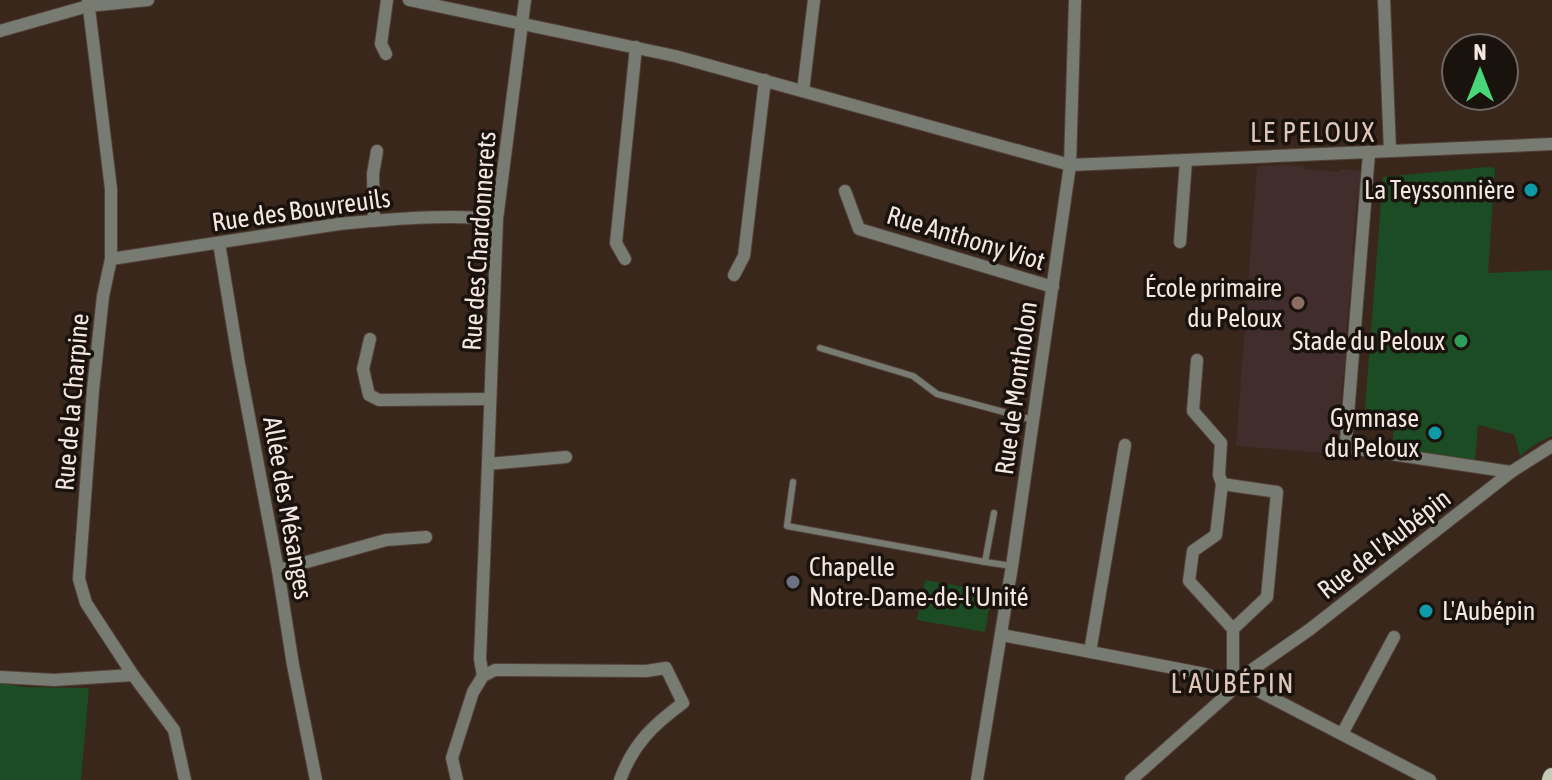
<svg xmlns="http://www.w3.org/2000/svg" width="1552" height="780" viewBox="0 0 1552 780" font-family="'Asap Condensed',sans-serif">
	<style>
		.education { fill: #412d2c }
		.green { fill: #1c4c23 }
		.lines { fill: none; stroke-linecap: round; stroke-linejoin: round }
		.service-casing { stroke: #534238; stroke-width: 8 }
		.minor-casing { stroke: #534238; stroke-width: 14 }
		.primary-casing { stroke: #534238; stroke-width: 20 }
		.service { stroke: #787b71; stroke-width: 6 }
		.minor { stroke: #787b71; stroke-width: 12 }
		.primary { stroke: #c5cab6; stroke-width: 18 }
		.culture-dot { fill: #0f9aa8; stroke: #1a120d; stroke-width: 3 }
		.education-dot { fill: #8d6e63; stroke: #1a120d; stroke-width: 3 }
		.leisure-dot { fill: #2e9e5b; stroke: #1a120d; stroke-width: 3 }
		.worship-dot { fill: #6b7280; stroke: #1a120d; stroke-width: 3 }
		.labels { text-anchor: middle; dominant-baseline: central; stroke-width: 7; stroke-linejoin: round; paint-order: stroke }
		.poi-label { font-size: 26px; fill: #f4e7e1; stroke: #1a120d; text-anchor: end }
		.street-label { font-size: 26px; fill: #f4e7e1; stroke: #1a120d }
		.neighbourhood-label { font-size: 28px; letter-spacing: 2px; fill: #dec6b9; stroke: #1a120d }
	</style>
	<rect width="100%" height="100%" fill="#39271c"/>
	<polygon class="education" points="1282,165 1304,166 1304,169 1339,172 1340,169 1362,171 1360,196 1357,197 1352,255 1354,256 1346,334 1347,362 1346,362 1343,377 1338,440 1340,441 1339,454 1236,446 1257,166"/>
	<g class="green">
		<path d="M1488,167L1495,168L1488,273L1552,270V436L1535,444L1520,456L1514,434C1499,432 1491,427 1478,425L1475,462L1392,452L1395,412L1365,409L1383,177Z"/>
		<polygon points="925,580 992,592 985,632 917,620"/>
		<polygon points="0,683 24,687 89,688 81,780 0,780"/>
	</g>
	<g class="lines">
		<defs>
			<g id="service">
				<polyline points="820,348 913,376 937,394 1033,420"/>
				<polyline points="793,482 787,526 985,562 994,513"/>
				<polyline points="985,562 1012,566"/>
			</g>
			<g id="minor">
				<polyline points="88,0 111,189 111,259 103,296 93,390 79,579 86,603 133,675 174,730 185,780"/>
				<polyline points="409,0 675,56 1070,165 1552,144"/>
				<polyline points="1384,0 1390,151"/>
				<polyline points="0,31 88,6 148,0"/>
				<polyline points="386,54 381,44 387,0"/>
				<polyline points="803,91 814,0"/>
				<polyline points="1369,153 1346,440 1351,448 1511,472"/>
				<polyline points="845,191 859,229 1053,287"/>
				<polyline points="374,221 373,174 377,151"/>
				<polyline points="1180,242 1186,160"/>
				<polyline points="219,243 239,364 278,570 293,665 316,780"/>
				<path d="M111,259L339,224C391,219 445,214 497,219"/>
				<polyline points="625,259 616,243 636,47"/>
				<polyline points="734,275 744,256 765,80"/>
				<polyline points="370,339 363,369 369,395 379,400 490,399"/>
				<polyline points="1197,360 1193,411 1221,443 1219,475 1222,484 1216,535 1193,551 1189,581 1233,629 1233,670"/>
				<polyline points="488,464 497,219 525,0"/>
				<polyline points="1222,484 1277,492 1267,597 1233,629"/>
				<polyline points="278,570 386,540 426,537"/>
				<polyline points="1002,635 1205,674 1221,680"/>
				<polyline points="1090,652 1125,445"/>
				<polyline points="483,676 480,659 488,464 566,457"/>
				<polyline points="1243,676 1309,630 1511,472 1552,446"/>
				<polyline points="0,677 54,680 133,675"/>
				<polyline points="1245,684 1430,780"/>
				<polyline points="1342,734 1394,637"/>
				<path d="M457,780L452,758L473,692L483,676L495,670L646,671L666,668L683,703C653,725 633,744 620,780"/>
				<polyline points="977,780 1012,566 1070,165 1075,0"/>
				<polyline points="1131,780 1229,693"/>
			</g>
			<polyline id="primary" points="1551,780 1552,777"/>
		</defs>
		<use href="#service" class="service-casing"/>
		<use href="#minor" class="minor-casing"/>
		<use href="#primary" class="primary-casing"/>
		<use href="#service" class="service"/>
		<use href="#minor" class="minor"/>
		<use href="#primary" class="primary"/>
	</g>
	<g class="culture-dot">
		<circle cx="1531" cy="190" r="8"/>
		<circle cx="1435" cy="433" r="8"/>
		<circle cx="1426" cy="611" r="8"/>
	</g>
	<circle class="education-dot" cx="1298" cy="303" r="8"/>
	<circle class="leisure-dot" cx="1461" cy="341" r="8"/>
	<circle class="worship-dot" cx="793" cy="582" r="8"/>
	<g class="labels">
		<g class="poi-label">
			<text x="1515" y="190">La Teyssonnière</text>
			<text x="1282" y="288">École primaire<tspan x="1282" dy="30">du Peloux</tspan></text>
			<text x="1445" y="341">Stade du Peloux</text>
			<text x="1419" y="418">Gymnase<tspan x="1419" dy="30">du Peloux</tspan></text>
			<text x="809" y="567" text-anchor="start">Chapelle<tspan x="809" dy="30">Notre-Dame-de-l'Unité</tspan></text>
			<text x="1442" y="611" text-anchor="start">L'Aubépin</text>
		</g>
		<g class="street-label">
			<text transform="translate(301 210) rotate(-8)">Rue des Bouvreuils</text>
			<text transform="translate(966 238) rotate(17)">Rue Anthony Viot</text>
			<text transform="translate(479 241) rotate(-86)">Rue des Chardonnerets</text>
			<text transform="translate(1016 388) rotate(-82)">Rue de Montholon</text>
			<text transform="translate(72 402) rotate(-85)">Rue de la Charpine</text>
			<text transform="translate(288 508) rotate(80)">Allée des Mésanges</text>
			<text transform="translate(1384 544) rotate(-38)">Rue de l'Aubépin</text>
		</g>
		<g class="neighbourhood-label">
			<text x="1313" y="132">LE PELOUX</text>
			<text x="1233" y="683">L'AUBÉPIN</text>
		</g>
	</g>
	<g transform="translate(1480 72)"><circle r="38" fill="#1a120d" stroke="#716762" stroke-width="2"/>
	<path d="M0-6L14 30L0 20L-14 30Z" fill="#4ad778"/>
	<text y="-12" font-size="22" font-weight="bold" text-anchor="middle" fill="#f4e7e1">N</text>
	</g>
</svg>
